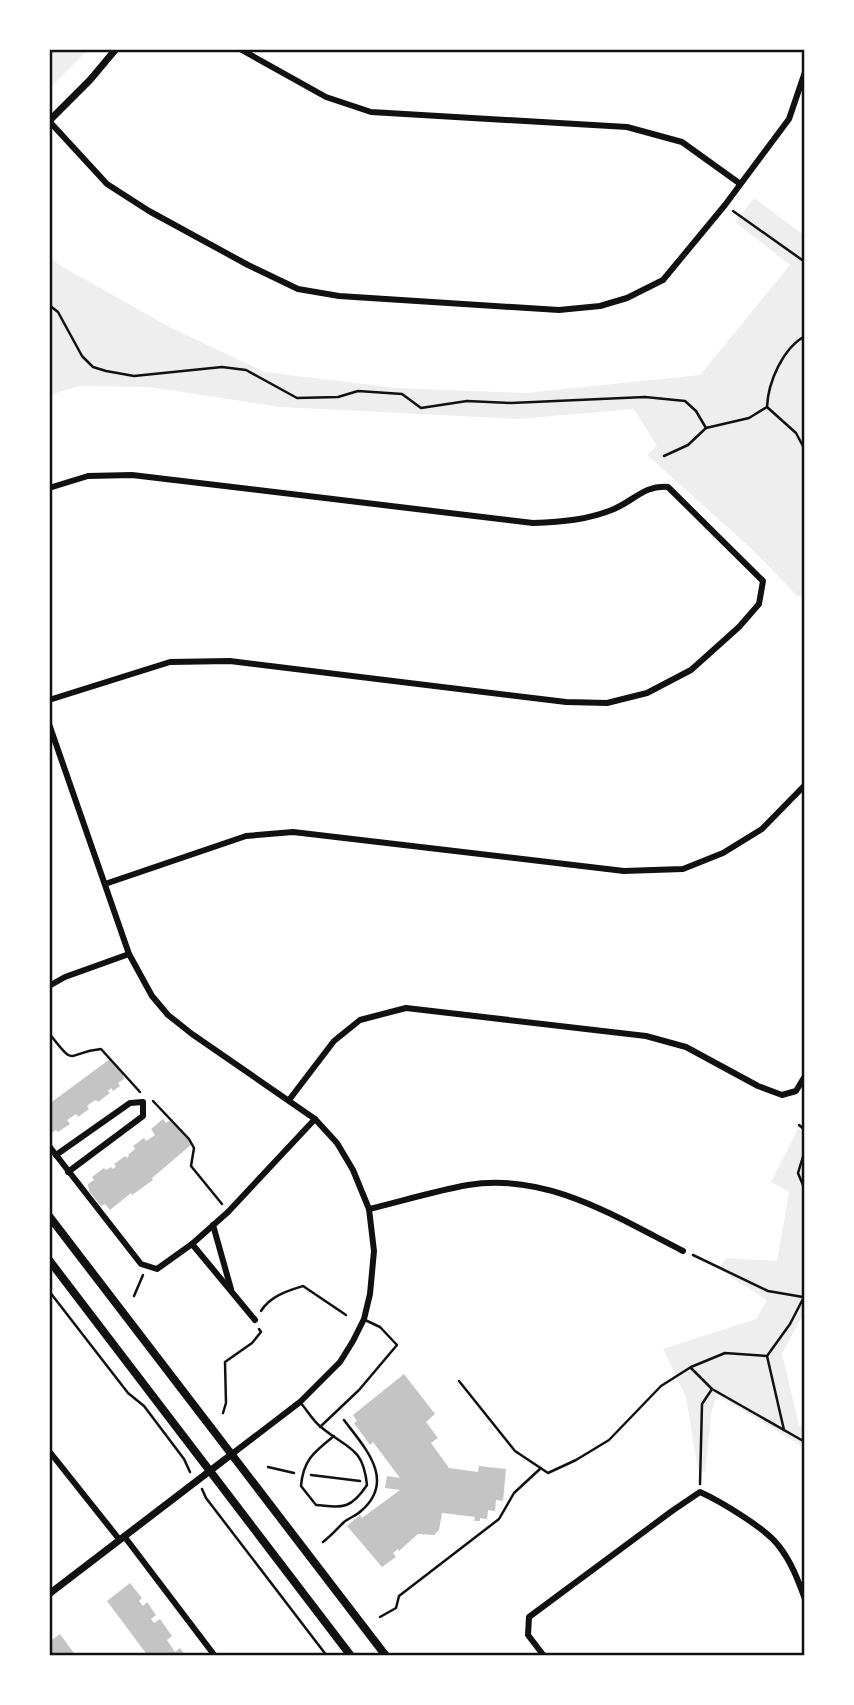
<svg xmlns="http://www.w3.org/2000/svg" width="854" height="1705" viewBox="0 0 854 1705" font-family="'Source Sans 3',sans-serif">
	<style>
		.green { fill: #eee }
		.building { fill: #c4c4c4 }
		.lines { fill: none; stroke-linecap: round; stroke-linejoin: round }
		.path { stroke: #111; stroke-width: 2.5 }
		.service { stroke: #111; stroke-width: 2.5 }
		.minor { stroke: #111; stroke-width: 6 }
		.tertiary { stroke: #111; stroke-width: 7 }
		.secondary { stroke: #111; stroke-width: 8 }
		.neatline { fill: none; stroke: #111; stroke-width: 2.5 }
	</style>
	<rect width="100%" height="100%" fill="#fff"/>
	<g class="green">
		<polygon points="49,49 89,49 49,89"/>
		<polygon points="754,198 805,236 805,593 798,597 755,552 647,455 657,446 634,409 518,419 281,407 148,387 79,386 49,395 49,256 58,264 169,327 265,372 396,388 526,393 700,375 790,265 735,222"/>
		<polygon points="805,1127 805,1318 802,1317 782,1353 799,1425 805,1429 805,1448 717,1395 712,1409 705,1472 698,1471 686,1397 663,1349 756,1319 767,1300 719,1269 726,1258 777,1261 789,1192 771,1182 798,1129"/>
	</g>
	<g class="building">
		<polygon points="110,1059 123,1074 124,1079 118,1083 120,1086 113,1091 111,1088 108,1091 110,1093 98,1102 96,1100 92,1102 87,1106 89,1109 78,1117 76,1114 67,1120 70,1124 58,1132 56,1130 50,1134 49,1104"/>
		<polygon points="163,1119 166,1123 172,1119 192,1144 152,1178 153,1180 132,1195 131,1193 110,1210 105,1204 101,1206 89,1191 88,1184 94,1180 92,1177 104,1168 106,1170 111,1167 113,1169 116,1166 114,1164 125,1156 127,1158 129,1156 128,1155 135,1149 133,1146 144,1138 146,1141 155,1135 151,1129"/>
		<polygon points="404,1374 435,1414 426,1422 438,1438 431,1443 449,1468 478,1472 479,1466 506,1469 503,1501 496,1500 495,1511 488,1510 487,1519 480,1518 480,1521 474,1521 475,1517 442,1513 439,1530 434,1535 418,1534 399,1551 398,1549 393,1553 396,1557 382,1567 347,1526 360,1515 362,1518 400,1490 385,1488 387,1476 400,1478 373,1442 370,1445 354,1423 357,1421 353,1415"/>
		<polygon points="130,1583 142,1598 139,1601 143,1606 147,1602 156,1615 151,1619 154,1623 160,1619 172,1636 167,1640 175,1652 180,1648 186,1656 148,1656 107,1601"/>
		<polygon points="60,1634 76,1656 49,1656 49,1642"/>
	</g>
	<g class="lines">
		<g class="path">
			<polyline points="733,211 805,262"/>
			<polyline points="49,305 58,312 82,356 93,367 106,371 134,376 222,367 246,370 297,398 338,397 358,391 402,394 421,408 467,401 511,403 645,397 685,401 696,411 706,428"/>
			<polyline points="767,407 796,433 805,450"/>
			<path d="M664,456L688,445L706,428L749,418L767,407C768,382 783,348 805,336"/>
			<path d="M49,1033C77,1070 66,1052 101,1049L140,1092"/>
			<polyline points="153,1101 189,1139 194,1148 191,1166 222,1204"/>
			<polyline points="799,1125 805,1130"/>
			<polyline points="805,1150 798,1173 805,1190"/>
			<polyline points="693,1255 768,1291 803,1297"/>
			<polyline points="49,1291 128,1393 144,1406 184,1459 190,1472"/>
			<polyline points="134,1296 143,1275"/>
			<path d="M261,1311C270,1296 287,1291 303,1286L346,1315"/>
			<polyline points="767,1356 784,1430"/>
			<polyline points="691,1368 712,1389 805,1442"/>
			<polyline points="459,1381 515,1451 548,1473 576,1460 609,1440 661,1386 691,1367 725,1353 767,1356 790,1324 805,1295"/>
			<polyline points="223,1413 226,1403 225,1362 252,1343 261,1332 259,1329"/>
			<polyline points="268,1467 294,1473"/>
			<polyline points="311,1475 360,1481"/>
			<polyline points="700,1484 702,1404 712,1389"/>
			<polyline points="202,1489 206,1498 327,1656"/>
			<path d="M323,1542C331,1536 336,1530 343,1523C348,1518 356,1516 361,1511C397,1480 364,1447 344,1420"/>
			<polyline points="380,1617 396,1608 399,1596 499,1519 514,1493 541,1468"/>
		</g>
		<g class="service">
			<path d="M300,1402C307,1410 313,1421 321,1427C347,1449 363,1446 367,1485C351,1509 344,1508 316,1505L301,1486C303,1460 314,1452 334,1436"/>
			<polyline points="320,1427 359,1390 397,1345 380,1327 365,1320"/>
		</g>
		<g class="minor">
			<polyline points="240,49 326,97 371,112 627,127 682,142 739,183"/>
			<polyline points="49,121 107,184 149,211 248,265 298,289 339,296 559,310 600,306 627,298 663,280 725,205 789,119 805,72"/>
			<path d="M49,488L88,476L132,475L533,523C561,522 588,520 614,509C635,500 644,485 668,487L763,581L759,604L739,627L691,670L647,693L607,703L566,702L230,661L170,662L49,700"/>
			<polyline points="49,724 129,954 152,996 168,1015 192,1034 315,1119 337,1143 353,1170 369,1209 374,1251 370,1294 364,1319 353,1341 340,1362 300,1402 232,1454"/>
			<polyline points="105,884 246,836 293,832 624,871 683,869 723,853 762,829 805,785"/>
			<polyline points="49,986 65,977 129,954"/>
			<polyline points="289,1100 334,1041 360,1020 406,1008 646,1036 686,1047 758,1086 782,1095 796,1091 805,1076"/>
			<polyline points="49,1146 141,1264 157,1269 192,1244 228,1212 315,1119"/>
			<polyline points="56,1155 130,1103 143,1102 143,1116 68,1172"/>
			<path d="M369,1209C402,1201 435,1191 468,1185C547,1172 616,1217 683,1251"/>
			<polyline points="213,1225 231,1289"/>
			<polyline points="192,1244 255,1320"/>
			<polyline points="49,1451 119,1539"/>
			<polyline points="124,1536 215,1656"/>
			<path d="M544,1656L528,1635L529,1617L672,1511L700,1492C720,1501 765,1528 778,1545C791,1561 798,1580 805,1599"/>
		</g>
		<g class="tertiary">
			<polyline points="49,121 90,80 116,49"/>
			<polyline points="49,1594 232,1454"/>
		</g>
		<g class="secondary">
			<polyline points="49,1216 386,1656"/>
			<polyline points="49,1260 351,1656"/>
		</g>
	</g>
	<rect width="854" height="1705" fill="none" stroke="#ffffff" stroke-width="102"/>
	<rect x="51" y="51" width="752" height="1603" class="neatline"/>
</svg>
